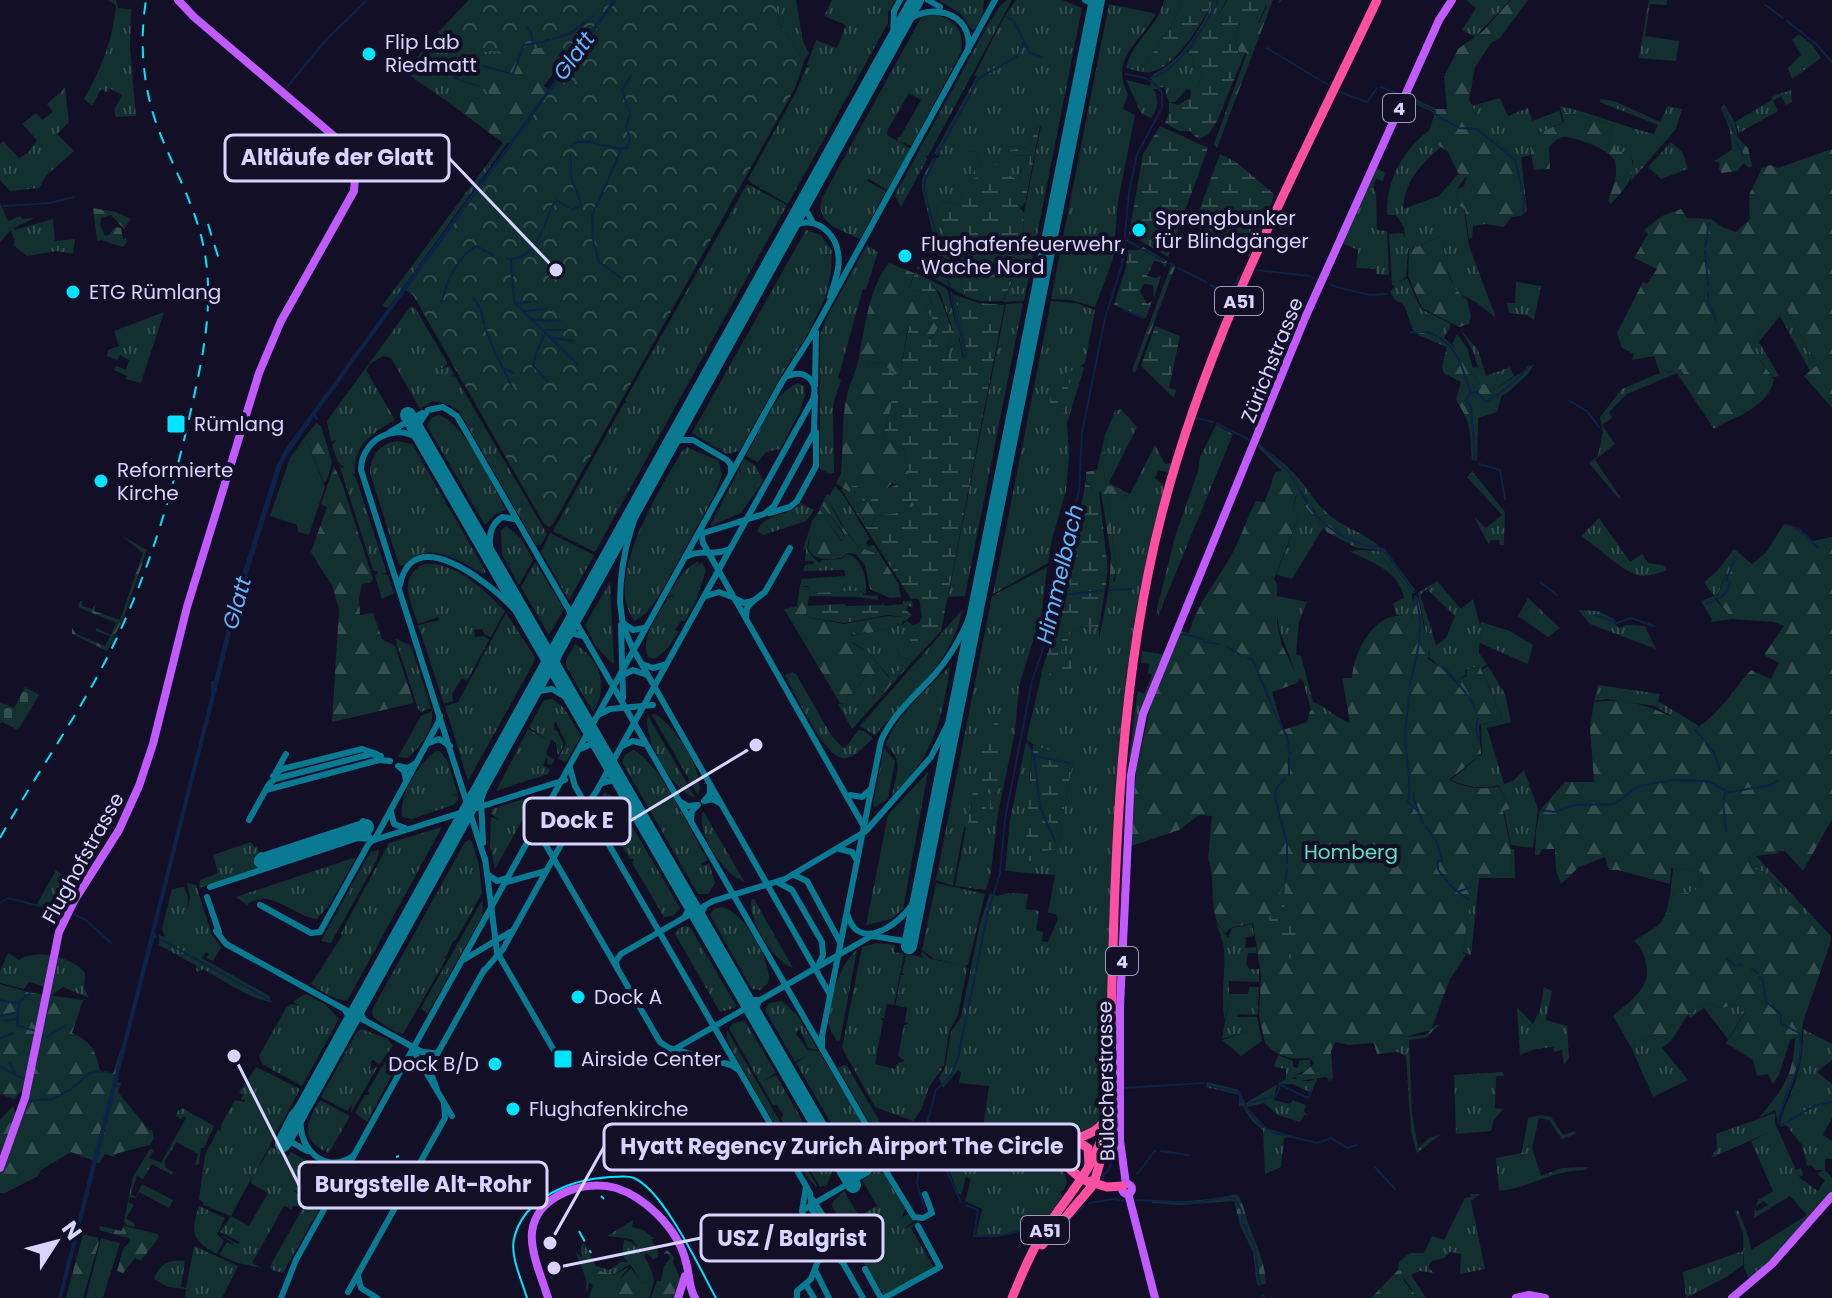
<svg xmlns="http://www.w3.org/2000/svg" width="1832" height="1298" viewBox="0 0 1832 1298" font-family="Poppins,sans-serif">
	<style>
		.grass { fill: url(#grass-tufts); fill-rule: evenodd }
		.forest { fill: url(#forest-firs) }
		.wetland { fill: url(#wetland-marsh) }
		.cemetery { fill: url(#cemetery-stones) }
		.park { fill: url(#park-crowns) }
		.garden { fill: #12302f }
		.water { fill: #0c2248 }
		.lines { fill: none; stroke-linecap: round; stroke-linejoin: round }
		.stream { stroke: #0c2248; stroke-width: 2 }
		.taxiway { stroke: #0a7a92; stroke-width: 6 }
		.runway { stroke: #0a7a92; stroke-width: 16 }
		.major { stroke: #c25bff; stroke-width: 8 }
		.highway { stroke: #ff4fa3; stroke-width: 9 }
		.tram { stroke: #00e5ff; stroke-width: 2 }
		.rail { stroke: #00e5ff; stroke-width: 2; stroke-dasharray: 12 10; stroke-linecap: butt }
		.highway-bridge { stroke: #ff4fa3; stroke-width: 9 }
		.poi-dot { fill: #00e5ff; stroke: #130f26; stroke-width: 3 }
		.labels { text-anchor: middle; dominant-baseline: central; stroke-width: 8; stroke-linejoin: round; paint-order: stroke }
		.shield { fill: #130f26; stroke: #9e99be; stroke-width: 2 }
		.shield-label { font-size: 18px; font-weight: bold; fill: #d9d4ff }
		.poi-label { font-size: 20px; fill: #d9d4ff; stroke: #130f26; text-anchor: start }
		.street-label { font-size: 20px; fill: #d9d4ff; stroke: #130f26 }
		.park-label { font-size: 20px; fill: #5fe0c0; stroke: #130f26 }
		.water-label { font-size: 22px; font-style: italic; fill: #62b6ff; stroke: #130f26 }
		.leader { fill: none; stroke: #d9d4ff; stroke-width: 3 }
		.callout-dot { fill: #d9d4ff; stroke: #130f26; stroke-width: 3 }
		.callout { fill: #130f26; stroke: #d9d4ff; stroke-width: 3 }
		.callout-label { font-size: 22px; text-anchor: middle; font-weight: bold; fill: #d9d4ff }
	</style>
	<defs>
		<pattern id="grass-tufts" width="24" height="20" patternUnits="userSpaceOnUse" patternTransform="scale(2)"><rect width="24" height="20" fill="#12302f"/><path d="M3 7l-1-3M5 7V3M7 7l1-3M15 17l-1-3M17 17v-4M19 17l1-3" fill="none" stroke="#344d4e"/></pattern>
		<pattern id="forest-firs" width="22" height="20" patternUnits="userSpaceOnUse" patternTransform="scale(2)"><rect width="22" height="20" fill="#12302f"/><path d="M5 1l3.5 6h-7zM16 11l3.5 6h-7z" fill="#344d4e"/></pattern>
		<pattern id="wetland-marsh" width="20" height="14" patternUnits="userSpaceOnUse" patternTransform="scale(2)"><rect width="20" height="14" fill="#12302f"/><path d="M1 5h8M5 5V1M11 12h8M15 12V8" fill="none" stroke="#344d4e"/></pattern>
		<pattern id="cemetery-stones" width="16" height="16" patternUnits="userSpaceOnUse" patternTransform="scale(2)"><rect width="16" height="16" fill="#12302f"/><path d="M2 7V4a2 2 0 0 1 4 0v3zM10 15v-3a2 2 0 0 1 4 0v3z" fill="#344d4e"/></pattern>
		<pattern id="park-crowns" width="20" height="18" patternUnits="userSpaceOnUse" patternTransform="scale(2)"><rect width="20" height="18" fill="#12302f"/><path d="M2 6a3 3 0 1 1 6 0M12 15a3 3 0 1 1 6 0" fill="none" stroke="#344d4e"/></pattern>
	</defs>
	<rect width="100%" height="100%" fill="#130f26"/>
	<g class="grass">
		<path d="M107,0H116L118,8L131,9L130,48L136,116L116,117L114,110L122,95L109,88L107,92L101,89L92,106L84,99C101,69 113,40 116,5Z"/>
		<polygon points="775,0 796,0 803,42 809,53 804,61 780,24"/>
		<polygon points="832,0 895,0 888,12 888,23 788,204 751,183 748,179 796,92 806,67 809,67 807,65 816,40 837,48 846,25 824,16"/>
		<polygon points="939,0 984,0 983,14 975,29 972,30 962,15"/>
		<polygon points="1007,0 1012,0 928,156 925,155 927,159 901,207 895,195 987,26 1000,6"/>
		<polygon points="1016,0 1062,0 1082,8 1024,301 1003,302 1022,259 1024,213 1041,126 1038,126 1028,147 1010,150 1009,155 1030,156 1029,166 1020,170 1019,180 1004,174 1003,164 980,167 977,151 969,152 978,179 968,181 958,205 944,201 936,210 967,297 916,268 923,263 931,274 942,270 922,189 922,179 933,158 938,158 940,155 934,154 977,76 974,76 1003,19"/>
		<path d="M1164,0H1182C1175,28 1154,45 1143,72L1126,68C1132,41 1158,27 1164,0Z"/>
		<path d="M1214,0H1226C1218,19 1202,36 1187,52L1194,58L1190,64L1204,74L1200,78L1199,86L1191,91L1187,89L1175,102H1169L1164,87L1153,89C1160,99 1158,108 1151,118L1141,113L1126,80L1150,86L1153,74C1181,62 1202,27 1214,0Z"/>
		<polygon points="1466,0 1510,0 1475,37 1462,30 1476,8"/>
		<polygon points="1649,0 1667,0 1666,5 1650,4 1645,36 1679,41 1676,61 1639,58"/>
		<path d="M1109,4L1153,13L1155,15C1140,43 1109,59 1128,94L1123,109L1135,115L1118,201L1113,259L1095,307L1071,300L1051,299Z"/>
		<path d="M937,15C956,20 965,33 961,52L911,146L899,141L910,149L887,190L869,179L867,181L886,191L860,239C842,230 814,224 822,198L922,16ZM909,93L921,100L900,137H898L897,141L887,135L888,129Z"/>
		<polygon points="1799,34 1812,45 1821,58 1792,79 1788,68 1801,55 1792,40"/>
		<path d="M436,35C457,46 476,51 500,53L501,58L490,68L473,63L453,78L485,88L491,95L452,105L405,72Z"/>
		<polygon points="65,88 69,122 57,134 74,151 46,176 39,188 10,191 0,180 0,144 3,141 19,158 28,153 37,140 22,124 36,113 42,120 53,112 47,104"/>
		<polygon points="1791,90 1792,102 1786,105 1781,96 1773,101 1778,111 1739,133 1735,122 1772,100 1771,97"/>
		<polygon points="1500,98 1508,116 1528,108 1532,121 1559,111 1563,122 1537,134 1537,144 1529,147 1531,155 1518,158 1490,137 1471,106"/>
		<path d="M1600,99L1614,101L1660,122L1668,106L1682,109L1676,129L1631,181L1633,162L1629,154L1616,151L1615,141L1608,140L1613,125L1561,111L1560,106C1592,113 1622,126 1654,134L1658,125L1600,102Z"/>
		<path d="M1431,129L1427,137L1441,147C1420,165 1405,181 1403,209L1439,196L1459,173L1466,176L1458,188L1455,202L1464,209L1469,246L1496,318L1476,302L1456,292L1445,263L1443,239L1439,237L1408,250L1406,277L1398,283L1407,278L1421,309L1451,324L1444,338L1428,331L1414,333L1404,305L1395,300L1390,292L1395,286L1392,285L1389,234L1403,233L1405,238L1404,227L1396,215H1387C1386,180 1403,149 1431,129Z"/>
		<polygon points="505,140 508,142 388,308 382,306"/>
		<polygon points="1671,142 1683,153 1688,169 1661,179 1648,167"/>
		<polygon points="1376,167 1385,173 1383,181 1376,179 1373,187 1376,193 1377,230 1387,231 1389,275 1376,274 1376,269 1356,268 1358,250 1342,243"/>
		<polygon points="747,184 787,205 595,552 556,533 553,531 624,403 627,403 625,400"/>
		<polygon points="0,203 8,221 21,216 22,219 35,218 15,227 14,230 53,219 55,241 75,239 73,254 57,251 27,256 13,245 15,242 11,230 0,242"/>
		<polygon points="806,230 821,235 832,251 831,272 825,298 806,337 783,372 739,451 727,454 692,433"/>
		<polygon points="867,245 878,252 866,290 863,289 838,378 841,380 833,405 834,473 830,474 820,469 820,335 828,315"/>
		<polygon points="923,276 947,289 958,332 950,293 955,295 968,356 964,358 959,336 952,353 949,353 947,348 954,333 940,293"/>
		<polygon points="1516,282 1541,286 1534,320 1527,315 1509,313 1507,303 1515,303"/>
		<polygon points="1051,301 1076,303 1095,310 1085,363 1081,366 1084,368 1067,423 1069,458 1066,491 1052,539 1048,563 993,594"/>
		<polygon points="1023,303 965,596 948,597 1006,304"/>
		<path d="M411,306L415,308L447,362V365L439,370L449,366L454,374L450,377L455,376L547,534L541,545H536L459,411L450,405L433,401L420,409L391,358L383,356L371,363L366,370L395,420C373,433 353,444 355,474H352L356,478L387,573H380L388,575L394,593L382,599L375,576L378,572L373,570L340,467L345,468L338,462L332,445L336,440L331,441L327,421Z"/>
		<polygon points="1786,308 1817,365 1810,371 1780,316 1759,342 1779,376 1773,377 1751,348 1758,334"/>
		<polygon points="164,312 141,383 126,379 127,376 114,370 116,366 126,370 129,360 120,355 117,360 107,356 108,350 119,346 114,331"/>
		<polygon points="1460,329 1478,350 1486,376 1510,367 1514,376 1491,392 1488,385 1479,383 1452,344 1457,334 1467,348 1473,368 1478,367 1473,351"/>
		<polygon points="1654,356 1660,367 1668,373 1680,369 1683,371 1704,412 1717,427 1714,429 1677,373 1627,394 1609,412 1612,418 1602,425 1615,444 1595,460 1621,498 1619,499 1589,463 1598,456 1603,432 1600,417 1622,389 1660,373"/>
		<path d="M798,383L804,386L805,395L800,411L780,449L766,452L758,462L746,456C759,434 773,393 798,383Z"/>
		<path d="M1121,409L1137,427L1109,483L1130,494L1155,445L1165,464L1174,463L1170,473L1158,470L1155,478L1163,484L1164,491L1134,641L1107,1004L1108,1029L1102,1032L1098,1065L1103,1066L1107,1060V1070L1100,1077L1096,1108L1106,1095L1100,1125L1068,1140L1062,1166L1067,1182L1064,1190L1060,1192L1062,1196L1043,1226L996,1236L976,1235L982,1209L965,1201L971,1179L966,1177L961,1195L958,1193L941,1149L933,1138L935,1131L946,1132L947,1142L950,1143L949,1154L979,1157L989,1086L959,1083L961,1072L958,1070L943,1088L939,1078L945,1068L951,1032L961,1017L980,923L990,893L997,896L1008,893L1028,894L1026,909L1039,911L1036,930L1043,932L1042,941L1048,942L1058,919L1056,914L1048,913L1055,875L1005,871L1010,820L1026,742L1032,752L1029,779L1039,852L1057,849L1073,760C1058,753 1039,750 1027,740L1028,732L1042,673L1061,653V643L1068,641L1070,633L1078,631L1082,625L1099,627V639L1109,588L1115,580L1116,570L1107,491L1123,497L1126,495L1116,487L1106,485L1103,465L1107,439L1104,438L1115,411Z"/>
		<path d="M439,415C465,424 492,485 506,510L495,514L485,525L427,426L432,417Z"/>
		<polygon points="1216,425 1233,434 1158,616 1157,609 1175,537 1198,471 1200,457"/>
		<path d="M397,441L412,444L486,572L483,574C459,560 426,538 403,566L399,565L370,473C371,455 379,444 397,441Z"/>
		<path d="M687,447L719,461L722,475L714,496L657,599L646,613L635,621C601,581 661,488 682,451Z"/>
		<polygon points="744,459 755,465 763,481 741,513 710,526 739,470 741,477 740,467"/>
		<path d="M1289,469C1305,482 1312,500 1326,512C1341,527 1364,532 1379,546C1354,541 1328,529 1313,508C1304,496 1298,482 1289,469Z"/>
		<polygon points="1472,471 1505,512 1504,545 1500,545 1499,540 1491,540 1489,545 1474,517 1486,528 1502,515 1467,477"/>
		<path d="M835,486L842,493L870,539L866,542L868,546L874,545L879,553C849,551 843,519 826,499L822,505L843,533L844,539L841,540L819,509L827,494L830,495Z"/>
		<polygon points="1297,494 1323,528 1292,579 1278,575 1277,573 1299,516 1293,510"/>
		<path d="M801,503L814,510L806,521L763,535L757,531C764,513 789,517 801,503Z"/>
		<path d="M1599,518L1630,562L1642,554L1648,563L1663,565L1667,570C1660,573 1649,576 1641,576C1625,574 1595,545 1581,536Z"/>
		<path d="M812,522L807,549C810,554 817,561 820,563L822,560L842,559L847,554C863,559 867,578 866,594L859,591L811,593L808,586H800L802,579L845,576L844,570L803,571L805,565L814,564L813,561H805L806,550L803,549Z"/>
		<polygon points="506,526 521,538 533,560 519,585 502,555 501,530"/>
		<polygon points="550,533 594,555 569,600 541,552"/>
		<path d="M1734,549L1752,564L1768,551L1757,567L1751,565L1748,567L1734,555C1726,570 1723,584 1715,599L1732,619L1711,622L1712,619L1701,601L1714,596L1704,582L1717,571Z"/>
		<path d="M1361,550L1378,551L1412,594L1414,611L1411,619L1396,614L1393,603L1404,598C1400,571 1371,562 1349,551Z"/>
		<polygon points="535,562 564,609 549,635 521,587"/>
		<path d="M697,562H699L696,567L702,562L706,570L697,598L685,621H681L675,630L679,631L668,648L655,659L648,657C640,638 658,615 668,598L675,595L668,596C676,583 683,569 697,562Z"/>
		<path d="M424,564C454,560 486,591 505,611L491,637L485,635L482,629L474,630L475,637L484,636L489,640L467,681L462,678L452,694L453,701L444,704L418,625L440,620L438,617L418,624C411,602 397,577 424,564Z"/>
		<polygon points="1047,567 1042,612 1019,686 1015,732 998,813 991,872 986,890 955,886 966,828 964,827 953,886 936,880 992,596"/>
		<polygon points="1437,581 1461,609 1473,599 1480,626 1481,622 1510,631 1533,645 1528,664 1480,643 1481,628 1479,653 1487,664 1481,669 1474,667 1465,670 1466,675 1455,681 1429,657 1430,650 1446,638 1455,616 1427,589 1420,595 1433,634 1426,633 1418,593"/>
		<polygon points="610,582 614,662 612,663 595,645 585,625"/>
		<path d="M1277,596L1307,602L1299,622L1296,655L1301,656L1313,702C1327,707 1337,719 1351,723V728L1338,730L1317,707L1311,710L1303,681L1297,678C1288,646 1274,632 1277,596Z"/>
		<polygon points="1528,598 1560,628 1548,637 1518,616"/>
		<path d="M962,610C954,660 907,699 875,735L860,726Z"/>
		<polygon points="1578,610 1598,611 1614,619 1618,628 1627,625 1645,626 1656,649 1590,624"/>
		<polygon points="506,613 535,657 534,662 468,781 445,706 458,702"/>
		<polygon points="907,621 913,625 919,623 908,646 897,649 900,657 913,661 852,729 838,704 845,703 868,673 880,686 873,696 878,699 906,667 905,666 890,678 869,653 852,642 852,631 859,635 863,630 868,633 892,628 895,623 900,626"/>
		<polygon points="395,638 411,646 431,708 421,712 418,709"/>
		<path d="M575,644C601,661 609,686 593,712L566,666V660Z"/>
		<polygon points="1142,651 1165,655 1158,665 1132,759 1129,759 1137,695 1139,691 1144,694 1152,675 1148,673 1149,664 1141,663"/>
		<path d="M1488,666L1505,694L1511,722L1487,728L1504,784L1513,781L1524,770L1538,809L1533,848L1511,845L1504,810L1511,808L1498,785C1485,790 1463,786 1451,780L1482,754L1481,725L1503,719L1482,670Z"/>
		<path d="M949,667C950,674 947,687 945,697C937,737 923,767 892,795C896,773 905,762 886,745C895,715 928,689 949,667Z"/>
		<path d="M792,672L796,674L831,735L843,748L847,746L858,730L864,731L873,738C866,745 853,760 842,758C824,755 794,692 785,675Z"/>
		<polygon points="1598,685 1660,694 1658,701 1699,726 1694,730 1655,706 1607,699 1594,701"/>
		<polygon points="552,699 564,708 581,736 566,762 558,759 566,743 556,722 554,724 554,730 557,731 564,744 558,756 556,743 551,739 546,754 555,760 551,765 547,763 547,758 543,765 550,770 548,774 496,791 528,729 546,739 529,727 544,700"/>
		<path d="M432,711C434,729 421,747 407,758L398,757L421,716Z"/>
		<path d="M655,714C673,723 707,775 698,795L652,715Z"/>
		<path d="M648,716L695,797C674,794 641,736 648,716Z"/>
		<polygon points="884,748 895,761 888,799 875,807 873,805"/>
		<path d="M633,750C657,759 691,831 705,856L708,860L701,864L703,866L709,863L715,883L708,894H698L622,762L625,755Z"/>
		<path d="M436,751H440L448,762L458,795L451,794L458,796V800L453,805L412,819L402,817C399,794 418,764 436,751Z"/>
		<polygon points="928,772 903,909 891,919 866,925 888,815"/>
		<polygon points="604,793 615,797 680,908 673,916 664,917 632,863 634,859 630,859 598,803"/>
		<polygon points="524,799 533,801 495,869 490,845 491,817 500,820 491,814 492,809"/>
		<path d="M703,811L744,881C724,876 695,831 703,811Z"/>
		<polygon points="362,823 363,826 354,829 355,832 364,830 365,832 266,865 265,862 274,858 273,855 264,858 264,855"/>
		<path d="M442,827L347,1001C333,999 322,992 311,984L342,936L341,933L389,843Z"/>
		<polygon points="469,840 472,841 479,865 482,893 456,940 453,941 446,957 443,956 446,959 403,1034 392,1030 373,1017 372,1010 465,842"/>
		<polygon points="251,842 254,847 257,846 263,867 199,888 200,880 218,873 213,855"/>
		<polygon points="1511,849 1514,849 1515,878 1479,878 1471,956 1463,952 1473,876 1510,875"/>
		<polygon points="379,850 377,860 331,943 321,941 365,861 371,852"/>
		<polygon points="1771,851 1781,853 1756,856 1831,936 1830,944 1817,933 1809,921 1777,894 1780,886 1764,872 1751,868 1748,859 1756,852"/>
		<path d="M353,858L355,859L330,904L317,919C293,916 268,886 247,905L236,897Z"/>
		<polygon points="78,867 89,874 59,928 61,916 55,912 36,906 56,870 69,879"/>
		<path d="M1673,868L1703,872C1696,897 1694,892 1670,895Z"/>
		<path d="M187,883L196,885L212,935L221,947L213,961L206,958L209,954L206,952L202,958L266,994L270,997V1002C246,997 223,980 203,969L198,972L196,970L197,966L159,945V935L165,937L162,929L172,889L184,887L188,897L187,911L190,897Z"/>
		<polygon points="936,883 985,894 968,965 965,965 967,969 958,1015 949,1031 944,1066 940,1067 942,1069 929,1087 921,1110 913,1121 875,1107 842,1048 862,947 877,943 895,945 894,952 904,954 894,1005 887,1004 884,1018 880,1018 883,1021 875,1064 895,1069 898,1063 905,1061 898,1056 904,1025 908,1024 905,1022 907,1008 895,1005 897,998 899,998 897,997 901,975 904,975 902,973 906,954 924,958 921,955 922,951 930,959 962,965 934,959 922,950"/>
		<polygon points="483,899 482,916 427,1014 421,1008"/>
		<path d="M752,899H754L793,968C774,963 746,918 752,899Z"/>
		<path d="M721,907C743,910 768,957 769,978L768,983L760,990L752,989L710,915L714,909Z"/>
		<path d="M1216,923L1228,938L1232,928L1252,924L1254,936L1246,937L1245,948L1256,947L1257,953H1248L1246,964L1249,969H1259V982L1229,981V994H1248L1249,987H1259L1257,1015L1238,1014L1237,1017H1257L1258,1022L1249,1024L1245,1021L1247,1032L1222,1039L1229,1000L1225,1019C1220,1005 1226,968 1224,948C1223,939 1219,932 1216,923Z"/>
		<polygon points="686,926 690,927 736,1005 735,1008 720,1012 675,934 679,928"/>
		<path d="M857,950L840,1040L837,1041C834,1035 829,1030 829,1023C829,1001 840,963 857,950Z"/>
		<path d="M8,953L19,960C35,948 73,957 85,973L84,989L89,998L63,987L49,997L48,988L29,982L24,989L0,983V971Z"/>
		<polygon points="1544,987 1552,991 1546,1020 1567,1026 1569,1058 1564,1065 1562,1050 1554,1052 1553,1047 1535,1049 1520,1055 1517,1007 1533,1024 1540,1009"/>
		<polygon points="305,994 325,1004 339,1019 302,1086 262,1064 259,1056 286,1008 291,1004 298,1005 293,1002"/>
		<path d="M782,1001L796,1014L818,1050L808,1048L800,1029L797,1031L796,1034L808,1050L819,1051C830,1071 868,1128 871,1148C872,1156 869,1160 864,1165H855L796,1063L808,1055L795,1062L765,1010L769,1003Z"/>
		<polygon points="1708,1003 1722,1008 1735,1004 1745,1012 1728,1039 1704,1008 1690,1018 1688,1014"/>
		<polygon points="745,1021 776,1073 763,1081 776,1075 832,1172 827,1185 820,1187 781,1119 783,1115 777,1105 773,1105 729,1028 733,1023"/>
		<polygon points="1436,1025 1439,1025 1426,1038 1409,1040 1412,1114 1418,1148 1429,1138 1440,1135 1417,1153 1411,1131 1406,1056 1395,1051 1405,1037 1425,1035"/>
		<polygon points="361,1029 388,1039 393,1046 379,1065 374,1060 371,1061 370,1071 378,1066 351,1113 352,1104 347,1111 321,1097 357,1032"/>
		<path d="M1803,1029L1832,1044V1060L1817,1072L1832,1084V1118L1823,1135L1832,1141V1159H1825V1170L1832,1178V1195L1751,1283L1744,1268L1743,1233L1735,1212L1738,1210C1744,1225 1749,1235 1751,1250L1807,1215L1790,1196L1754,1218L1755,1209L1757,1211L1768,1205L1764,1201L1756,1206L1758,1200L1773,1191L1751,1141L1772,1131L1711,1158L1717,1148L1716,1134L1775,1113V1123L1796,1170L1801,1168L1803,1175L1799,1177L1818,1191L1825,1180L1817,1174L1823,1170H1816L1811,1165L1807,1166L1802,1145L1786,1125L1780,1127C1781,1112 1788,1102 1793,1088C1800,1070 1804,1049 1803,1029Z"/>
		<polygon points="727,1030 817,1186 816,1187 801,1170 732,1050 727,1038"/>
		<polygon points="1653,1035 1671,1041 1662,1048 1688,1080 1653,1097 1631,1047"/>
		<polygon points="392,1051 393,1062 397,1065 367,1122 355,1113 365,1095 369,1095 368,1090"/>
		<path d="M1278,1055L1293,1061V1067L1298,1068L1299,1061L1310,1059V1070L1293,1075L1292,1079C1304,1078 1304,1086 1318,1077L1311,1093L1293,1084H1277L1274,1100L1290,1104L1293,1100L1306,1105L1304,1111L1308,1116L1304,1115L1300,1122L1278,1115L1264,1103L1247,1107L1266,1128L1295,1137L1284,1138L1281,1167L1265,1174L1263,1130L1253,1122L1242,1106H1239V1095L1206,1087L1207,1082L1239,1090L1246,1106V1103L1286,1079V1069L1274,1067Z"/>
		<polygon points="844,1065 847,1066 897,1151 896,1157 885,1164 881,1143 838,1068"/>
		<path d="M256,1067L300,1089L256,1171L271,1147L288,1156L291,1152L321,1168L316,1177L310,1176L314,1181L306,1195L291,1189L303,1197L300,1206H293L291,1209L284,1206L252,1263L262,1268L238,1263L219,1255L227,1242L237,1246L219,1234L238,1244L240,1242L220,1232L231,1216L203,1205L204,1203L199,1199L205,1155L218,1130L221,1131V1125L235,1100L244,1102L245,1099L241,1100L243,1095L239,1093ZM252,1177L251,1183L268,1193L249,1226L231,1216Z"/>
		<polygon points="1503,1072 1504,1076 1496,1076 1495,1108 1503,1109 1493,1121 1491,1131 1456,1134 1454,1075"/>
		<path d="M320,1100L350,1116L329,1153L326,1152L328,1145L324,1151C298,1136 308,1120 320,1100Z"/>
		<polygon points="182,1108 214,1126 204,1148 201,1148 199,1164 195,1165 198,1154 177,1142 164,1162 166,1168 173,1172 172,1175 152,1164 143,1179 137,1176 131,1194 136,1197 142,1184 173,1200 169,1208 139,1192 136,1198 131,1197 128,1202 134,1205 126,1218 135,1224 134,1227 126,1225 124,1221 133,1177 150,1149 154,1150 149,1158 161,1163 186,1118 183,1116 181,1119 176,1116 178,1111"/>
		<path d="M1541,1115L1551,1117L1563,1135L1575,1131L1576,1134L1562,1139L1549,1120L1539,1118L1532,1148L1541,1176L1562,1168L1588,1167L1586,1170C1555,1169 1529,1188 1499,1191L1496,1158L1522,1153L1528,1118Z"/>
		<polygon points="324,1169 331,1179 322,1204 283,1273 272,1270 270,1266 304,1206 307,1206 309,1199 311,1199 310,1195"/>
		<polygon points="876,1170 884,1174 905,1209 902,1217 908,1214 916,1220 900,1231 919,1221 911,1228 934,1268 906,1285 902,1281 904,1286 885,1296 859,1255 880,1242 859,1253 832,1206 834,1200 844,1191 859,1216 877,1206 862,1180"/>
		<polygon points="1470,1194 1480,1194 1471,1201 1485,1269 1460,1274 1461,1254 1450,1252 1444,1258 1432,1261 1428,1267 1434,1273 1420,1271 1411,1275 1426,1298 1418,1298 1398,1270 1399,1262 1410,1253 1424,1253 1432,1236 1444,1240 1465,1198 1471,1197"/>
		<path d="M199,1206L225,1218L217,1234L224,1241L217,1254C192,1240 190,1233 199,1206Z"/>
		<polygon points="633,1220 632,1227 643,1230 655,1239 651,1239 658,1251 658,1257 652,1260 653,1258 646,1253 645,1257 632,1239 607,1236"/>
		<path d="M624,1240C639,1241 652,1267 654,1281L642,1283L630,1264L613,1275H596L593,1285L589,1282L587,1294L586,1279L576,1253L582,1257L581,1245L584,1244L596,1266L609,1270L621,1262H628L622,1255Z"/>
		<path d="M194,1246L238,1266L222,1298H185L186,1289L168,1287L154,1279C160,1264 169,1259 185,1261L181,1287L186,1288Z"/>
		<polygon points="1743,1251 1743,1265 1728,1276 1686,1298 1683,1272"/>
	</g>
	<g class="forest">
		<path d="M469,0H607L544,86L557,95L516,148L505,141L503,143L452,105L459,103L466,93L477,99L484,95H491C480,80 457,85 448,71L456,73C466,62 476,63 490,68L501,58L499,53C476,51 457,46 436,35Z"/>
		<polygon points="1262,0 1273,0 1217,148 1214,144 1247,53 1239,52 1234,39 1240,23 1250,18 1259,23 1267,6"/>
		<polygon points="1511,0 1528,0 1500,38 1491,43 1475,67 1469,100 1490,137 1518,158 1521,157 1527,211 1521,216 1512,217 1503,227 1485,224 1473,226 1472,238 1469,239 1465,210 1455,202 1458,189 1464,186 1467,177 1458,173 1448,152 1427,137 1435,113 1405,100 1407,95 1436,109 1447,109 1444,77 1458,49 1483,31"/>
		<polygon points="1724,104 1734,121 1738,138 1748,148 1752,166 1749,168 1744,163 1737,171 1722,173 1719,169 1720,163 1714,161 1732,150 1730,130 1721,108"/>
		<path d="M1561,111L1613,125L1608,140H1615L1616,151L1629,153C1640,175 1625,188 1611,204L1608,201C1612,189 1619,175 1615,162C1611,149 1577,138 1565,137C1558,137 1553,142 1549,148L1550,169L1534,170L1530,147L1537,144V134L1564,122Z"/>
		<path d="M1832,149V408L1804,376L1817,365L1786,308L1758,334L1751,348L1774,379C1769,406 1739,415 1717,427L1704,412L1681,369L1668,372L1660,367L1654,356L1632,360L1634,354L1622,348L1617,333L1643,282L1647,284L1657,269L1634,258L1648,234L1644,230L1662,216L1681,209L1687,218L1711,219L1724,228L1736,232L1750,219L1749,195L1762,168L1770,165L1778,168Z"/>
		<polygon points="93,208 116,212 131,219 124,229 111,215 101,218 100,225 105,236 109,235 115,227 121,228 123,239 126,238 127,242 123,247 101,240 97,241"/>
		<path d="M1439,237L1443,239C1445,261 1447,287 1467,299L1471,316L1469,324L1459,327L1422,308L1408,276L1409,250Z"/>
		<path d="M889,263L914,273L909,290L927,292L932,304L924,305L938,328L931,340L908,327L899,378L881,362L866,365C870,377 886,384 898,388L891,395V408L883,436L904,449L909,480L903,484H891L884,491L872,494L870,506L899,499L904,503L913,501L917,505L907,509L904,512L877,516L870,527H868C863,516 852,503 851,494L857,492V503L865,500V491L858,486H853L850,493L836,483L841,474C843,452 842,428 845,405C847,388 856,374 859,357C866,324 868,290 889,263Z"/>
		<polygon points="1172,263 1175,267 1135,373 1132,370"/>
		<path d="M1419,331C1449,327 1464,363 1479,383L1488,385L1491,392L1534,364L1528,374L1506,394L1502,395L1497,412L1478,418L1477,460H1472C1469,432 1474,428 1456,400L1461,382L1444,373L1442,367L1447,347L1418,335Z"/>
		<polygon points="316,423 321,426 332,462 327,480 324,483 305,437"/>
		<polygon points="1104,439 1107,439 1103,465 1106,485 1116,487 1126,494 1123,497 1107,492 1116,569 1112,586 1109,587 1111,555 1101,492 1095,492 1086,481 1086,472 1097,470"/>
		<path d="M1259,444L1288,467L1313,509L1323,519L1333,528L1349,536L1385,549L1415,590L1412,594L1377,550L1357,548L1327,532L1296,495L1293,510L1299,516L1274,579L1277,584V623L1282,645L1299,680L1297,683L1272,692L1283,730L1307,722L1310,711L1317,707L1337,729L1351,728L1342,678H1352C1354,648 1380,603 1412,619L1414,598L1418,597L1425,633L1433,634L1436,647L1429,651L1428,659L1440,667L1454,681L1467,676L1466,670L1474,667L1481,669L1503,719L1479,725L1481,754L1449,780C1462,787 1484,791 1498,786L1511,808L1503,811L1511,849L1510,875L1473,877L1463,953L1466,955L1450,979L1431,1030L1405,1037L1395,1052L1377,1054L1374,1043L1349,1045L1335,1042L1331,1051L1333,1078L1330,1081L1326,1077L1298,1081L1296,1077L1292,1078V1075L1302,1074L1315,1063L1309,1058C1291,1060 1277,1057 1265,1043L1259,1016L1261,975L1253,923L1233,927L1225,933C1206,917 1217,877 1208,859L1212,816L1199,815L1179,830L1131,846L1136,770L1151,705L1180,631L1189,633C1198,602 1217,581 1232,554C1241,537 1247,518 1256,501L1265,502L1275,472L1282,471L1258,447Z"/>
		<polygon points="334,466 342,483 373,579 370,583 362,584 359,598 360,615 373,613 382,639 395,646 414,703 332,722 339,609 332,585 311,552 327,507 321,504"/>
		<path d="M826,499C841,520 850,551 879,553L898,583L901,597L890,598L870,589L865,565L856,554L847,553L842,558C828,559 816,562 808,549L812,521L820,510L841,541L844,539V533L822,505Z"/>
		<path d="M1784,524L1799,528L1813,541L1832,537V819L1803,871L1785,851L1756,852L1748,859L1751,868L1764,872L1780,887L1777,894L1809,921L1817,933L1830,944L1803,1022L1799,1062L1780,1115L1779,1126L1775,1110L1759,1118C1783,1088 1793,1078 1795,1038L1790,1040L1779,1075L1773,1084L1768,1074L1757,1076L1753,1060L1726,1043L1745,1013L1735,1004L1722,1008L1708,1003L1688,1014L1671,1041L1653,1035L1631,1047L1613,1016C1630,1001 1652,988 1646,964C1644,954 1642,947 1634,941C1659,924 1665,927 1670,895C1694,891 1696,897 1703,872L1671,868L1670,884L1618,870H1609L1605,857L1579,867L1561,884L1556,870L1555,849H1542L1539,855H1535L1536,830L1540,810L1565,782H1594L1590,728L1594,702C1633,696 1662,711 1695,729C1720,714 1731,692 1751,670L1771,679L1779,663L1764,655L1784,626L1774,622L1732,619L1716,598C1724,584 1726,569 1734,555L1748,567L1752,565L1757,567Z"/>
		<polygon points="122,536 147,550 125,614 107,651 72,634 72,628 76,634 105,646 110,636 96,631 96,628 111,635 116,623 78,607 80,601 82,601 82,606 92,609 96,603 94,611 120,620 143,553"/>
		<polygon points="800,586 808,587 811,593 859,591 864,595 878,596 878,600 857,597 809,596 806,617 844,624 888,616 905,617 901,626 896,623 892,628 868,633 863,631 860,635 853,631 851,635 854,638 852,643 869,653 889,678 905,665 906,667 878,700 873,696 880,686 867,674 845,703 840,703 784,609 797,606"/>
		<path d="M0,984L27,992L83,1000L72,1033C91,1041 97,1052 100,1072L113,1073L124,1039L114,1081L121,1083L118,1092L150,1131L152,1130L154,1138L150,1145L118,1153L113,1157L105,1154L99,1163L71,1152L41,1170L38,1176L5,1193H0V1120L13,1106L17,1116L24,1088L14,1099L0,1094Z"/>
		<path d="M1237,1194C1244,1204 1245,1215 1249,1226C1257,1246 1265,1262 1266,1284L1257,1285L1253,1252L1240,1225L1234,1201L1181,1205L1152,1203V1200C1182,1203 1208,1200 1237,1194Z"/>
		<polygon points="100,1226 121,1231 124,1226 158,1234 159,1237 141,1261 135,1258 123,1273 117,1271 123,1249 131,1241 128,1238 99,1230"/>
		<polygon points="83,1234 98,1238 99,1242 83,1298 66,1298"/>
		<polygon points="667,1250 674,1257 673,1262 680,1278 673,1298 651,1298 657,1281 661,1281 664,1266 670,1258 667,1253 663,1255"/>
		<polygon points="629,1267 618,1281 631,1268 642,1283 654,1281 649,1298 589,1298 596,1275 600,1271 613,1275"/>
		<polygon points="1398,1270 1401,1271 1404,1281 1418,1298 1371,1298"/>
	</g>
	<g class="wetland">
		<path d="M1182,0H1214C1203,21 1171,77 1143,72C1154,45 1175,28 1182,0Z"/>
		<path d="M1227,0H1262L1266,5L1258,23L1250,18L1240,23L1234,39L1239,52L1245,53L1217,121L1208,135L1198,139L1190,131H1179L1165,123L1169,113V102L1178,105L1190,98L1191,91L1199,86L1200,78L1204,74L1190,64L1194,58L1188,53C1201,35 1218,19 1227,0Z"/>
		<polygon points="1038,126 1040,126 1025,203 1020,208 1024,213 1022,259 1003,301 979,301 967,297 936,210 944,201 958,205 968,180 977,178 969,152 977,151 980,166 1004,164 1005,174 1019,180 1021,169 1029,165 1030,156 1009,155 1010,150 1028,147"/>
		<polygon points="1160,126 1208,148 1168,257 1129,234 1143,154"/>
		<polygon points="1220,154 1236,162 1274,194 1270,211 1249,257 1194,224"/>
		<polygon points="1143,247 1167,261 1165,268 1163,263 1154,261 1147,276 1156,278 1161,276 1154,298 1153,285 1144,284 1140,291 1147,304 1152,301 1146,318 1114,305 1126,267 1128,250 1139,250"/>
		<path d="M915,272C944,287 941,308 954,333L947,348L949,353H952L958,336L963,358L968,356L955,295L978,303L1004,305V308L941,631L913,661L900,657L897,648L908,646L922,617L919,599H911L841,489H846L849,493L852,486H858L865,491V500L857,503L856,492L851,494C852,502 864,518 868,527H871L877,516L904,512L907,508L916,505L913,501L904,503L899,499L870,507L872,494L909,480L904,449L883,436L891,408V395L897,388C886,384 870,377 866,365L881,362L899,378L909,326L931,340L938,329L924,305L932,303L927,292L909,290Z"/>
		<polygon points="1155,326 1180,336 1169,388 1176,390 1174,398 1141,366"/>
		<path d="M1074,370L1067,391V404L1060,418L1048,414C1052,393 1051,375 1074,370Z"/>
		<path d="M1085,481L1095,492H1099L1108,570L1099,627L1082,625L1078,631L1070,633L1068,641L1061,643V653L1073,663L1069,679L1041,673L1067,595C1053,565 1085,513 1085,481Z"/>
		<polygon points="903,601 912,601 913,607 908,606 906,610 912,615 904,622 905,617 888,615 844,623 806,617 807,606 845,604 846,606 882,605 882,602 885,606 903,604"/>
		<polygon points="997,714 1002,714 1000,735 1007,746 1005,754 1001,756 990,826 988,828 992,781 989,784 983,829 968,826 968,816 986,730 993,728"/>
		<path d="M1033,745L1056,752L1073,760L1057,849L1039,852L1032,862L1024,858C1029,820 1028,782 1033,745Z"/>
		<polygon points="1285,883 1284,905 1295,931 1301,957 1285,959 1283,956 1269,919"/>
	</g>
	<polygon class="cemetery" points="25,687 39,695 18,730 2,722 0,724 0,702 14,708"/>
	<path class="park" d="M469,0H775L780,24L804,61L795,88L553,524L549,527L544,524L413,295L404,289L569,63L546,47C503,53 477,56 436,35Z"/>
	<g class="garden">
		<polygon points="305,437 325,487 309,535 298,532 297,525 270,516 290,458"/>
		<polygon points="1247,1020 1249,1024 1258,1022 1262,1041 1241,1056 1222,1040 1247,1032 1244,1021"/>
		<polygon points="101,1238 120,1243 103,1298 86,1298"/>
	</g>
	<polygon class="water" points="613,0 617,0 316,414 318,418 316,420 314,417 283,462 240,598 155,932 157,937 154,939 119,1074 117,1084 120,1087 116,1087 62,1298 58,1298 211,695 211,681 214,681 235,597 276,467 285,449 478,185 479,180 486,175"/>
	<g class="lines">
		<g class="stream">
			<polyline points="1279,2 1281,0"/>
			<polyline points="1765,5 1783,18"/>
			<polyline points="1005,16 1014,21 1030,53 1042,57"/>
			<polyline points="1787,21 1816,44 1832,62"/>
			<polyline points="527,27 531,32 533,44"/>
			<polyline points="553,39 569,34 594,16"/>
			<polyline points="546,40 549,40"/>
			<polyline points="1267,48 1330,86"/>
			<polyline points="421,56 458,78 463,67 479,65"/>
			<polyline points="483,66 513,74 524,45 544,42"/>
			<path d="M1150,78C1178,72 1206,25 1218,0"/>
			<polyline points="287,87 326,40 367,0"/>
			<polyline points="1381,87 1399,94"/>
			<polyline points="1340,92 1367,102 1377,88"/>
			<polyline points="1409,99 1435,111 1435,114 1459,128 1477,129 1515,160 1524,197 1523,214"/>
			<polyline points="1724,110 1735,134"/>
			<polyline points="629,111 622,90 631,76"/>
			<polyline points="1736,141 1744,157"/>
			<path d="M571,146C586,133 607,152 627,148L630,138L626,126L630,114"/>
			<path d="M570,155C572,163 571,167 571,175C572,186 580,195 581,206L572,210"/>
			<polyline points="937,155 979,78 1018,56 1024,42"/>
			<polyline points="935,158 925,180 924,189 950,287"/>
			<polyline points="616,162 621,149"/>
			<polyline points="3,206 50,203 74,197"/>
			<polyline points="593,238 592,216 615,164"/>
			<polyline points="593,240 599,262 621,278"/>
			<polyline points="1126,240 1139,247"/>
			<polyline points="1706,241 1709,223"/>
			<polyline points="1705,246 1706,243"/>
			<polyline points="1143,250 1164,261"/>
			<polyline points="1705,251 1708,285"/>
			<path d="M507,259C541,260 542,221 556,200L568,207"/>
			<polyline points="511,260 513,289"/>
			<polyline points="1170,264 1174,266"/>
			<polyline points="1178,268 1206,282"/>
			<polyline points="1257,270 1310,276"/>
			<path d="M451,275C457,264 465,251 477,246L494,256"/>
			<polyline points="1312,277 1319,281"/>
			<polyline points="1210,285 1231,295 1239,276"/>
			<polyline points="1331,285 1347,290"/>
			<polyline points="1348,290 1370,295 1387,294"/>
			<polyline points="513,291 515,303 578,365"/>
			<polyline points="951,292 966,356"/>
			<polyline points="1708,293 1708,302 1716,320"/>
			<polyline points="474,299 481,309 484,324"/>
			<polyline points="441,303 449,278"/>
			<polyline points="516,303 530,302"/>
			<polyline points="1124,310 1143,318"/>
			<polyline points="524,311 547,309"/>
			<polyline points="533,320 560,321"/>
			<polyline points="485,328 494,350"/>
			<polyline points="543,330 566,330"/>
			<path d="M1411,332C1418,334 1423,330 1430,333C1460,345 1462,370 1471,393L1465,400L1471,407L1475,460"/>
			<polyline points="552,338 574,341"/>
			<polyline points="537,351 545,334"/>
			<polyline points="495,352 512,387"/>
			<polyline points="536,353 533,366 548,381"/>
			<polyline points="504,368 513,373"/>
			<path d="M1471,393L1477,392L1486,402C1498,396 1519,378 1529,366"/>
			<polyline points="1568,400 1587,411 1599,427"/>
			<polyline points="1196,418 1213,422"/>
			<polyline points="1217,424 1250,440"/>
			<polyline points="1262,447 1285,468"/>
			<polyline points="1479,464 1500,470 1505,499"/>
			<polyline points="1287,470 1308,504"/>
			<path d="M1309,506C1325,530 1349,542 1376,548"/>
			<polyline points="1785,525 1792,526"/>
			<polyline points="1794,527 1806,535"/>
			<polyline points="1808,537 1818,548"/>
			<polyline points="1380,549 1387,554 1414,592"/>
			<polyline points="1540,582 1557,595"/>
			<polyline points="1110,590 1132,589"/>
			<polyline points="1069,594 1102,591"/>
			<polyline points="1720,598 1727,592 1730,583 1727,579 1735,557"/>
			<polyline points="1706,604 1715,601"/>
			<polyline points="1596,615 1617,623 1631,618 1654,626"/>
			<polyline points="1182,634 1201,638 1205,642 1219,644"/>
			<polyline points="1226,646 1242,656"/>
			<polyline points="1248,658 1253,660 1272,706"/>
			<polyline points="1443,666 1466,693"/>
			<path d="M1409,687C1417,656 1426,627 1415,596"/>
			<path d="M1409,694C1409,709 1405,722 1405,738C1406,758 1412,782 1408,802L1418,811"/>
			<polyline points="1470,698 1476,711"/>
			<polyline points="1273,709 1287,737 1290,754"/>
			<polyline points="1478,718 1476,730 1479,740"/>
			<polyline points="1695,730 1703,739"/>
			<polyline points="1027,742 1034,756 1070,763"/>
			<polyline points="1706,743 1714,752 1720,769"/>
			<polyline points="1034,756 1040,807 1055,841"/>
			<polyline points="1289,775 1289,757"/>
			<polyline points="1285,778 1276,789 1275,797 1287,844 1287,863"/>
			<polyline points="1736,791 1771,785 1778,780"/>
			<polyline points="1414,793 1414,800 1423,823"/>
			<polyline points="1725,793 1723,803 1726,831"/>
			<polyline points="1541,810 1555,812 1574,805 1614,804 1639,786 1673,780 1708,781 1728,792 1733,792"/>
			<polyline points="1426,827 1436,840 1442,860 1438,861 1438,870 1448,882"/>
			<polyline points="1285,883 1287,868"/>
			<polyline points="1450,885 1458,892 1471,887"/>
			<polyline points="1458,892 1469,900"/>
			<polyline points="0,903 8,898 63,912"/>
			<polyline points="73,914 86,920"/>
			<polyline points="87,921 111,943"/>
			<polyline points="160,939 271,1001"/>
			<polyline points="1727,959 1736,966"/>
			<polyline points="1739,965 1742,965"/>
			<polyline points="1752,969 1758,973"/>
			<path d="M1760,977L1763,981L1766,1001L1781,1015V1023L1799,1033C1808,1062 1783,1095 1778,1123"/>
			<polyline points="0,1000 9,1002"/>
			<polyline points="12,1003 19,1002 31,992"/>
			<polyline points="0,1016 18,1012"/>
			<polyline points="4,1021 17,1019"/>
			<polyline points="17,1026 19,1002"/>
			<polyline points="19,1026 36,1031"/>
			<polyline points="47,1037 66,1025"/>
			<polyline points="0,1038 13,1033"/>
			<polyline points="10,1063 15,1073"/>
			<polyline points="0,1066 25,1080"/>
			<polyline points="105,1072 110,1073"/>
			<polyline points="1207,1085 1240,1093 1241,1102"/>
			<polyline points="73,1087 90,1073 101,1071"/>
			<polyline points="1123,1088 1204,1083"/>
			<polyline points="1279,1089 1279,1085 1281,1085 1308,1098 1312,1089"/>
			<polyline points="28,1101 53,1099 71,1089"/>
			<polyline points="1249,1103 1276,1096 1278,1091"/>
			<polyline points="1244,1106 1261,1125 1272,1132 1317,1143 1331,1138 1347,1148 1356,1145"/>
			<polyline points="1782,1125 1814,1106 1832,1102"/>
			<polyline points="933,1140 961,1202"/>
			<polyline points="1161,1151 1188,1155"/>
			<polyline points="1375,1167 1395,1189"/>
			<polyline points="1137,1174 1155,1151"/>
			<path d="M1103,1182V1176C1117,1163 1115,1148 1114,1130"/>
			<polyline points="1136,1200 1197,1203 1227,1197 1235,1199 1242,1211 1242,1224 1246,1227 1247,1234 1254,1244 1260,1286"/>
			<polyline points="1089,1203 1114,1199 1124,1201"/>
			<polyline points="966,1205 978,1210 974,1236 998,1236 1024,1230"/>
			<polyline points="925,1211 917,1183 925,1131 936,1090 950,1077 958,1058 987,916 1000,873 1005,819 1032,681 1054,616 1063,543 1079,492 1082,433 1105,318 1122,265 1129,193 1137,154 1162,108 1162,93 1155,84 1145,78 1126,74"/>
			<polyline points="1067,1222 1084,1206"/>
			<polyline points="1027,1230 1042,1226"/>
			<polyline points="1262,1295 1265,1298"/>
		</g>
		<g class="taxiway">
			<polyline points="928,0 940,7"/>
			<polyline points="1085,0 1093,4 1094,13"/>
			<polyline points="914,5 918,0"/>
			<path d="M902,26C924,0 975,10 968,51"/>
			<polyline points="893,42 894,11 900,0"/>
			<polyline points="808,195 806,210 812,221"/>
			<path d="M788,232C806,211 835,228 838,253C841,268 834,283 830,297"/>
			<polyline points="815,385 816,332"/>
			<polyline points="390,432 422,413"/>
			<polyline points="421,437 418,425 428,410 443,407 457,416 876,1142 881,1163 914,1217 923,1218 932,1213 925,1194"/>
			<path d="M428,450C409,417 361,434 361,470L485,860"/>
			<polyline points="667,450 680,440 693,440 727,460 731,465 731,474"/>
			<polyline points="769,513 790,507 797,501 816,466 816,432"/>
			<polyline points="738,522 764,514 774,506 814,432 815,396"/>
			<polyline points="701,531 703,543 863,825"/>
			<polyline points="700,534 739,522"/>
			<path d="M688,556C700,549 715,556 727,550"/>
			<path d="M497,569C489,552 484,529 502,517L515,519"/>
			<path d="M400,585C412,522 488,582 510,605C522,617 532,631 541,645"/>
			<polyline points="706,596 719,592 732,597"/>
			<polyline points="736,599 744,603 753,601 747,608 746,617"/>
			<polyline points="753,601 765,592 790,548"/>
			<polyline points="620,602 623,626 633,649 829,993"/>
			<path d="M620,602C620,549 636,508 661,461"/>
			<polyline points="623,623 633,630 644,628"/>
			<polyline points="621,625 623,698"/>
			<polyline points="562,640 557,662 565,686"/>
			<polyline points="562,641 571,633 583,636"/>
			<polyline points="642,664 653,668 664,665"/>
			<polyline points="621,676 633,670 647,675"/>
			<polyline points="529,700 539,691 552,689 569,699 580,713"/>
			<polyline points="600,714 610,709 653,705"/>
			<polyline points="429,743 439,739 450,746"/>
			<polyline points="622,746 633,741 645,744"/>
			<polyline points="580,749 592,744 602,751"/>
			<polyline points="614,760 616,775"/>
			<polyline points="570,768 575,786 810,1193 812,1210"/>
			<polyline points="276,772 286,754"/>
			<polyline points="273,776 282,769 362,749 377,754"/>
			<polyline points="406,780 404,771 398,766 408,768 416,763"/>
			<polyline points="602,783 614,780 623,787"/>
			<polyline points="710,785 710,794 704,801 712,799 720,803"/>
			<polyline points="266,790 379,760 390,761"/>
			<polyline points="850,795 862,797 871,789"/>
			<polyline points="681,802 688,806 698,805 692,811 691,820"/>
			<polyline points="391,812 394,824 405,828"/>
			<polyline points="249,820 269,784 275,779 371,754 381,756"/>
			<polyline points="363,821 370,839"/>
			<polyline points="538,825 540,835 660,1042 669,1048 731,1065 737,1069"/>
			<polyline points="374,840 565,780"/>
			<polyline points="483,843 481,800 494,763"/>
			<polyline points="839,849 852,852 857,861"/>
			<polyline points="261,855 266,868"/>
			<polyline points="485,858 497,952 560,1061"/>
			<polyline points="487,874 497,881 508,878"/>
			<polyline points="794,875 807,881 840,942"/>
			<polyline points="507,882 546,871"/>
			<polyline points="779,883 792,890 822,942 823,955 818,966"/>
			<polyline points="210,887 358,838 373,839"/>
			<polyline points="207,897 219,932"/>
			<polyline points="260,905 311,933 320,932 368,845 376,837 438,723 440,716"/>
			<polyline points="685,916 690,907 688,899"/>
			<path d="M848,916C861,959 915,914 921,887"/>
			<polyline points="702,923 700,916 705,906"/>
			<polyline points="216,931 226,944 422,1052 435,1053"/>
			<polyline points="873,936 910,942"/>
			<polyline points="465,959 510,932"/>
			<polyline points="617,968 616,961 621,954 713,901 785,879 866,831 931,757 952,716 961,685"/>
			<path d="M483,972L503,949L573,823L596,792L813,399C819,381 805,369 788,376"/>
			<polyline points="743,994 748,1000 759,1000"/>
			<polyline points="361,1002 360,1012 364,1020"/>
			<polyline points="345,1010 349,1018 347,1027"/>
			<polyline points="757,1018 755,1011 759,1001"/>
			<path d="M822,1046V1036L881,741C891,716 917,694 935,674C962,643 976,607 984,568"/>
			<polyline points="675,1049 880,931"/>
			<polyline points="413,1050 452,1116"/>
			<polyline points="407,1066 416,1065 424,1069"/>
			<polyline points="437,1090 432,1076 435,1058 484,970"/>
			<path d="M305,1105C289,1137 320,1179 353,1156"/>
			<polyline points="279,1139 292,1114 312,1091"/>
			<polyline points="286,1139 307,1151"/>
			<polyline points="327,1162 338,1170 339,1181"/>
			<path d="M841,1164L849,1172C863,1176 874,1171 879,1157"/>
			<polyline points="813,1200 832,1230 828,1240"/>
			<polyline points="812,1209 828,1239 830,1253 821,1260"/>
			<polyline points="802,1211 806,1187"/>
			<polyline points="831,1252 843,1263 863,1298"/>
			<polyline points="865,1269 881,1298"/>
			<polyline points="815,1270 829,1298"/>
			<polyline points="358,1276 361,1288 377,1298"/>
			<polyline points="806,1285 814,1298"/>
			<polyline points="348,1292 445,1118 444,1104"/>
			<polyline points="281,1298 296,1260 782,382 810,338 995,0"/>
			<polyline points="797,1298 797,1291 811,1279 821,1253 802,1217 803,1210 868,1172"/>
			<polyline points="884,1298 940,1267 918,1226"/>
		</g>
		<g class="runway">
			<polyline points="408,415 853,1185"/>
			<polyline points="262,861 366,827"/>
			<polyline points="909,946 1097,0"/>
			<polyline points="283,1144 916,0"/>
		</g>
		<g class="major">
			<polyline points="178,0 194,17 342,143"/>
			<circle cx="346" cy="146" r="5"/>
			<polyline points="0,1168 25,1098 59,932 74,901 119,830 139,786 153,744 187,607 259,373 281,321 354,191 356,165 349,150"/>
			<polyline points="1126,1184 1120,1141 1120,1006 1131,775 1143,714 1305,318 1439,20 1452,0"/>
			<circle cx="1127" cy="1189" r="5"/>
			<polyline points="1128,1193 1155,1298"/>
			<path d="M548,1298C542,1278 530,1252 532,1232C536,1195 585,1179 616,1188C632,1193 646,1203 658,1215C671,1228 682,1245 686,1262C690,1275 688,1286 695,1298"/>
			<polyline points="678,1298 685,1276"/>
			<polyline points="1516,1298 1529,1295 1545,1298"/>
			<polyline points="1732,1298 1772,1264 1832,1196"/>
		</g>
		<g class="highway">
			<polyline points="1109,1131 1094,1183 1107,1187 1123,1186"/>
			<polyline points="1073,1143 1080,1143 1088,1148 1089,1164"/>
			<path d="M1078,1176L1063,1163L1062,1150C1073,1134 1093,1139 1104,1121"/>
			<polyline points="1042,1245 1093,1185 1094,1183 1091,1181"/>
			<path d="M1012,1298C1021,1277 1029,1255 1042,1235C1075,1182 1104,1165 1109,1096C1115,901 1113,703 1162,513C1208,333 1298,167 1377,0"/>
		</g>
		<path class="tram" d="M527,1298C522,1281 510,1256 514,1239C523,1197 573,1179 610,1177C618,1177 627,1175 634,1178C664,1191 700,1269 716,1298"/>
		<g class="rail">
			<polyline points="208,224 221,266"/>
			<path d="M0,838C34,777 76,719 108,656C147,579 172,495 191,410C202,361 213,311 206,261C200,214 176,174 159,131C143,89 139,44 146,0"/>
			<polyline points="396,1157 399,1156"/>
			<polyline points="601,1196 604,1199"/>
			<polyline points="579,1231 591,1253"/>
		</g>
		<polyline class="highway-bridge" points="1078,1176 1088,1182"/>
	</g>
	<g class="poi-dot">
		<circle cx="369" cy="54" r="8"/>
		<circle cx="1139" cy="230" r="8"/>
		<circle cx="905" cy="256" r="8"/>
		<circle cx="73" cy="292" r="8"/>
		<rect x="166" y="414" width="20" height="20" rx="4"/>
		<circle cx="101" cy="481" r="8"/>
		<circle cx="578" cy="997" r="8"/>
		<rect x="553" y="1049" width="20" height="20" rx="4"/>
		<circle cx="495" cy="1064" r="8"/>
		<circle cx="513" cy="1109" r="8"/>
	</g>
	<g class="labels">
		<g class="shield">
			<rect x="1383" y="94" width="32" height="28" rx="6"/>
			<rect x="1215" y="287" width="48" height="28" rx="6"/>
			<rect x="1106" y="947" width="32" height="28" rx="6"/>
			<rect x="1021" y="1216" width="48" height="28" rx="6"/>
		</g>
		<g class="shield-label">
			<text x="1399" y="108">4</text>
			<text x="1239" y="301">A51</text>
			<text x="1122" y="961">4</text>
			<text x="1045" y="1230">A51</text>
		</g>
		<g class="poi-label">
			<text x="385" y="42">Flip Lab<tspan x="385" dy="23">Riedmatt</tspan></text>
			<text x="1155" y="218">Sprengbunker<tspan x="1155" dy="23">für Blindgänger</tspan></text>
			<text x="921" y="244">Flughafenfeuerwehr,<tspan x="921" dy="23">Wache Nord</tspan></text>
			<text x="89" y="292">ETG Rümlang</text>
			<text x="194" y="424">Rümlang</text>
			<text x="117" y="470">Reformierte<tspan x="117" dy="23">Kirche</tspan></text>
			<text x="594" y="997">Dock A</text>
			<text x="581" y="1059">Airside Center</text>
			<text x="479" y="1064" text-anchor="end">Dock B/D</text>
			<text x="529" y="1109">Flughafenkirche</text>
		</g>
		<g class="street-label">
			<text transform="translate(1272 360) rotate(-68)">Zürichstrasse</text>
			<text transform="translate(83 858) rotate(-61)">Flughofstrasse</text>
			<text transform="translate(1106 1081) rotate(-91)">Bülacherstrasse</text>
		</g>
		<g class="park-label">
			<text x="1351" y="852">Homberg</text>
		</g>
		<g class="water-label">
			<text transform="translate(574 56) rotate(-54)">Glatt</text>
			<text transform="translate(1060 574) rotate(-77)">Himmelbach</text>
			<text transform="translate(237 603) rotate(-74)">Glatt</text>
		</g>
	</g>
	<path class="leader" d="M556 270L449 158M756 745L630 821M550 1243L604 1147M234 1056L299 1185M554 1268L701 1238"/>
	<g class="callout-dot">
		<circle cx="556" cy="270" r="8"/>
		<circle cx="756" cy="745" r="8"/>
		<circle cx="550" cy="1243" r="8"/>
		<circle cx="234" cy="1056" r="8"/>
		<circle cx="554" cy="1268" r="8"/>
	</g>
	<g class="callout">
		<rect x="225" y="135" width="224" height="46" rx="8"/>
		<rect x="524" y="798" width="106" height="46" rx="8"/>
		<rect x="604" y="1124" width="475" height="46" rx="8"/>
		<rect x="299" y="1162" width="248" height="46" rx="8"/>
		<rect x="701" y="1215" width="182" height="46" rx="8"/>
	</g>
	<g class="callout-label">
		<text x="337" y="165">Altläufe der Glatt</text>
		<text x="577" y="828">Dock E</text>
		<text x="842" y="1154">Hyatt Regency Zurich Airport The Circle</text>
		<text x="423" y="1192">Burgstelle Alt-Rohr</text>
		<text x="792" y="1246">USZ / Balgrist</text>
	</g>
	<g transform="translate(56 1242) rotate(54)" stroke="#130f26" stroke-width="6" paint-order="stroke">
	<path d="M0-6L14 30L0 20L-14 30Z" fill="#d9d4ff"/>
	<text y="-12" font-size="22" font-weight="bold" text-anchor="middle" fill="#d9d4ff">N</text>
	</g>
</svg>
